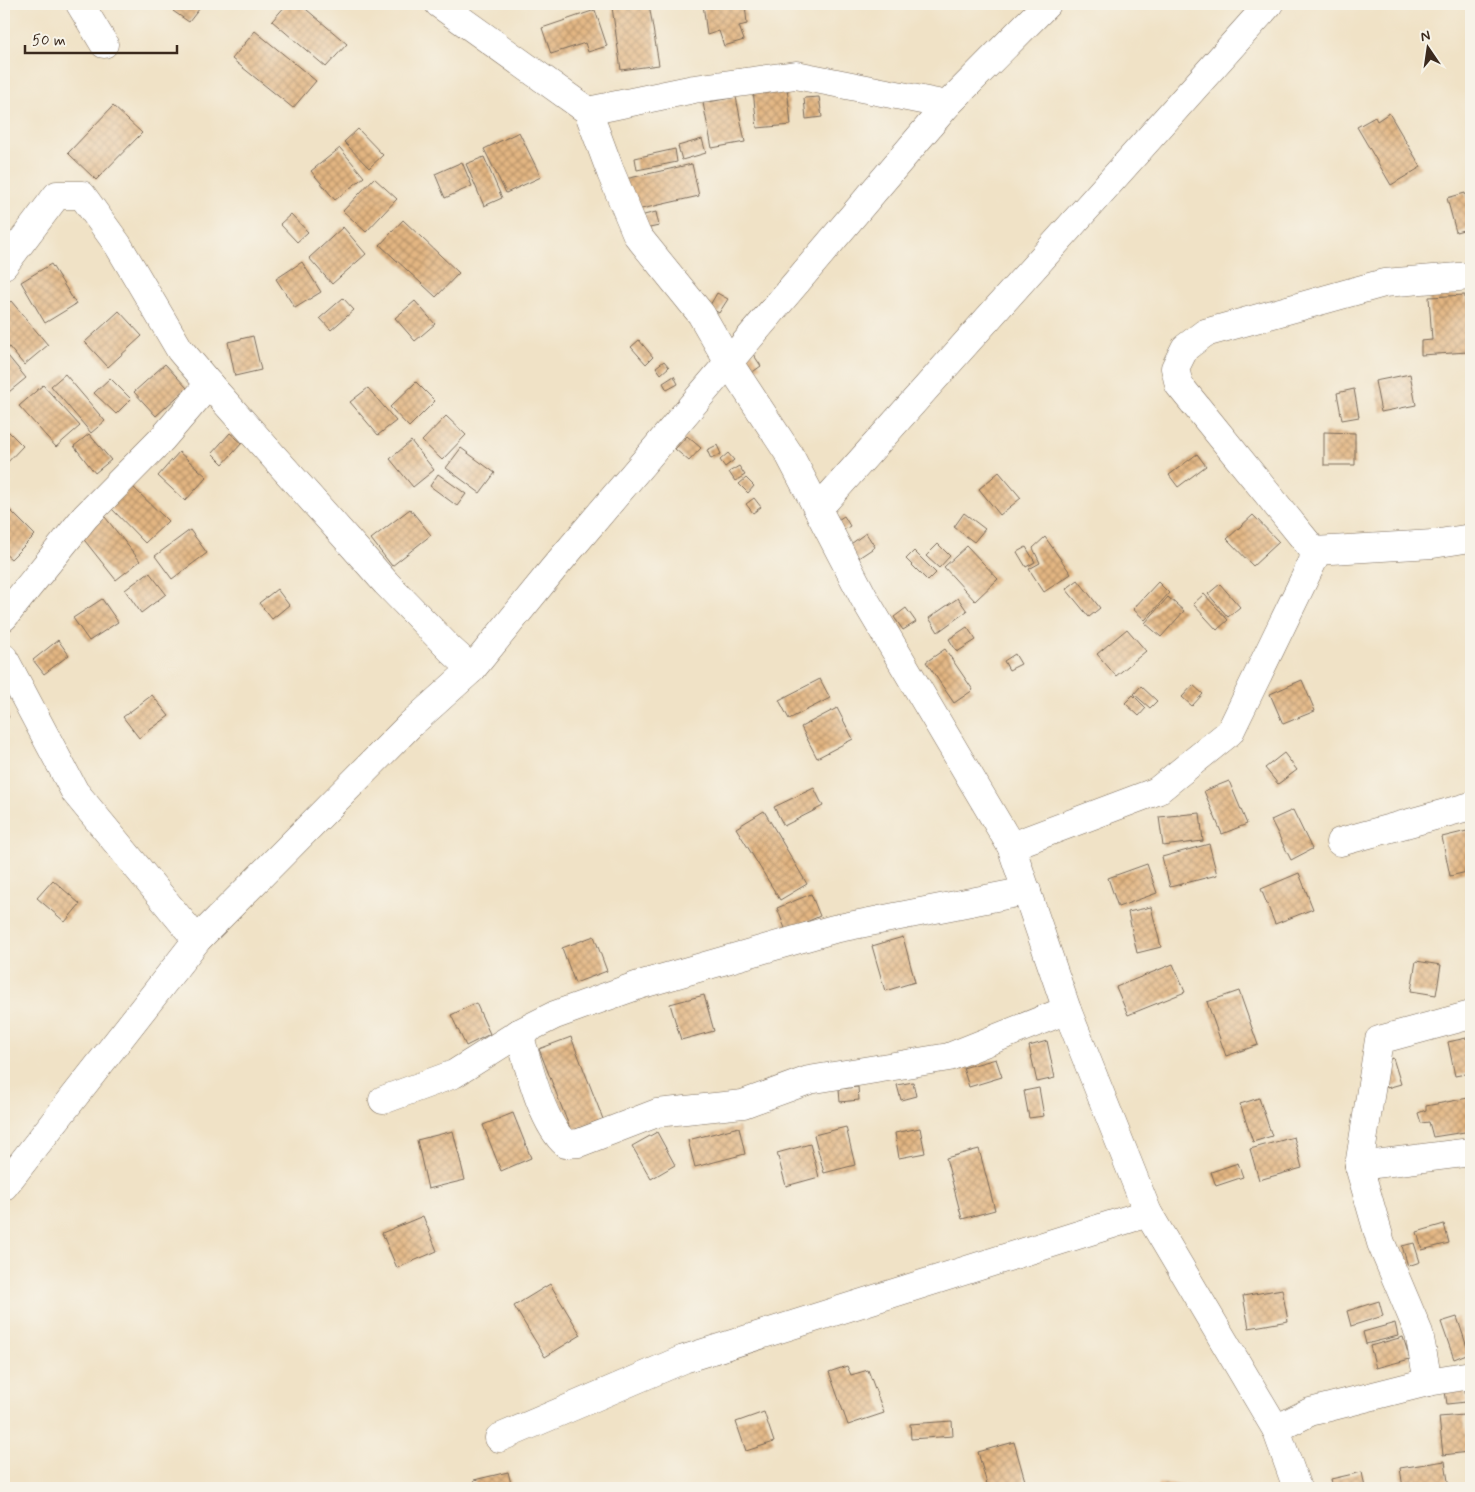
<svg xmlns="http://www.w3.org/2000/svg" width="1475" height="1492" viewBox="0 0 1475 1492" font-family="Mynerve,sans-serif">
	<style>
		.building { fill: url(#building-cross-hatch) }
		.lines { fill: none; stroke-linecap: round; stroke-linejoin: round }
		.minor-casing { stroke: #7a6a59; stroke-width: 29 }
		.minor { stroke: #fff; stroke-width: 28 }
	</style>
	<defs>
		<pattern id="building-cross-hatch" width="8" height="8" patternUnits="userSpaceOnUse" patternTransform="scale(1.25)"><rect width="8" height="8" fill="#e3b682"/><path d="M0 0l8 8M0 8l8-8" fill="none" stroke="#b9946a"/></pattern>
	</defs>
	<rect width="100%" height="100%" fill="#f7f3e8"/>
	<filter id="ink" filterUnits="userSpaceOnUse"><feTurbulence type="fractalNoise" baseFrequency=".02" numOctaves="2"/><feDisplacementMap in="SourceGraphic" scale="10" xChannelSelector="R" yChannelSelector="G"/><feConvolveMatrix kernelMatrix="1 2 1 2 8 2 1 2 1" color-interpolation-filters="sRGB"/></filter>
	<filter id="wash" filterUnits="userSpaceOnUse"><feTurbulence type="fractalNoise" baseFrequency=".0096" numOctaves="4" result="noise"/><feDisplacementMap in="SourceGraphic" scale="20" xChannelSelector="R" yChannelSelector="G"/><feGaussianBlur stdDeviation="1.12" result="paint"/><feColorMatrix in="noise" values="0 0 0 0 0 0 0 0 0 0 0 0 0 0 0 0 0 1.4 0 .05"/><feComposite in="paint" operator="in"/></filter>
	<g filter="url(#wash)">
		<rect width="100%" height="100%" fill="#f0e2c6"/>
		<g id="blocks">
			<g class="building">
				<polygon points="178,4 203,4 189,22 173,11"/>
				<polygon points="287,4 300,4 347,44 326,67 272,21"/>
				<polygon points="632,4 649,4 659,65 621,70 612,7"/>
				<polygon points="703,4 745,4 747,24 739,26 744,40 724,46 719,31 707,35"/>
				<polygon points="595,10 607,46 588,52 585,43 551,54 542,28"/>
				<polygon points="255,31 316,81 293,108 232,59"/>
				<polygon points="787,87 791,125 757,128 753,90"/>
				<polygon points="736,97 745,142 712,148 703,103"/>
				<polygon points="819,97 822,117 806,119 804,98"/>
				<polygon points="113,106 142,133 96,180 68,153"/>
				<polygon points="1389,113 1421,167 1391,185 1357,127 1375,117 1377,121"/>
				<polygon points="358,129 383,155 369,168 344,142"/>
				<polygon points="519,132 541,177 506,193 484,149"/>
				<polygon points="702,139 706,153 682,160 678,146"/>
				<polygon points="340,148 364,177 335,200 311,171"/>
				<polygon points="675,149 677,162 637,170 635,158"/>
				<polygon points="484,157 502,198 484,206 466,164"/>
				<polygon points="462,162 472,186 445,198 435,174"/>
				<polygon points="692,164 699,196 628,212 621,180"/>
				<polygon points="374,178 397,199 366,232 343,211"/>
				<polygon points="1465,193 1471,217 1471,228 1456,232 1447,198"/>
				<polygon points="656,212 659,226 640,230 636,217"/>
				<polygon points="291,214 308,232 297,242 280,224"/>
				<polygon points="403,220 459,273 436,297 380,245"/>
				<polygon points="343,227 366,254 332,284 309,258"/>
				<polygon points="302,262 321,292 295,308 276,279"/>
				<polygon points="51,264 76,304 45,323 21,282"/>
				<polygon points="717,293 728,299 719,313 709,307"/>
				<polygon points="1465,295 1465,302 1471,298 1471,323 1467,326 1468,352 1421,355 1421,341 1432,340 1429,297"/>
				<polygon points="343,298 354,310 331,330 320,318"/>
				<polygon points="11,301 48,345 24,365 4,341 4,307"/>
				<polygon points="415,301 435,324 415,341 395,318"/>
				<polygon points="119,311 142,336 108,367 85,342"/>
				<polygon points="253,336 261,370 235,376 228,342"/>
				<polygon points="639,340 653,357 646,364 631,347"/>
				<polygon points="4,351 26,378 4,396"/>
				<polygon points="751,351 761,366 743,379 733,364"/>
				<polygon points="664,361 669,367 661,374 656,367"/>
				<polygon points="165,364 187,388 156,416 134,392"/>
				<polygon points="65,374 105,421 91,433 51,386"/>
				<polygon points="1410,374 1416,405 1381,412 1375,381"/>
				<polygon points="674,376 678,384 667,390 663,383"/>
				<polygon points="110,378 131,399 116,414 94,393"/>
				<polygon points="416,382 435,401 409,427 390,407"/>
				<polygon points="43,385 80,426 56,447 19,406"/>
				<polygon points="368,388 396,421 378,435 350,402"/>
				<polygon points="1354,389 1359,417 1342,420 1337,393"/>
				<polygon points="446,416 466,435 442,460 422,441"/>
				<polygon points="4,427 23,446 4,466"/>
				<polygon points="1324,432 1355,433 1355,465 1324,465"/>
				<polygon points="230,433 242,443 223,464 212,453"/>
				<polygon points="89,434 111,460 95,473 74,446"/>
				<polygon points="687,436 701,448 689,461 675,449"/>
				<polygon points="411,441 434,470 413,487 390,459"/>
				<polygon points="717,445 721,454 711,459 707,450"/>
				<polygon points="461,448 495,473 480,493 446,468"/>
				<polygon points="179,452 207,477 185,501 158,476"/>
				<polygon points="728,453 734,460 725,467 720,460"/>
				<polygon points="1197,454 1206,466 1178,487 1169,475"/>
				<polygon points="739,466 745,475 735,481 729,472"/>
				<polygon points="999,472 1021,498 1000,515 979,489"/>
				<polygon points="438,474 466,494 457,506 430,486"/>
				<polygon points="746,478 754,486 748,493 739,484"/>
				<polygon points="132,486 168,521 145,543 110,507"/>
				<polygon points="754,498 761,507 753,513 746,504"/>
				<polygon points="5,505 35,535 11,559 4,553"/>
				<polygon points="410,509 431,535 392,566 371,539"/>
				<polygon points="964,513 985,529 974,542 954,527"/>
				<polygon points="1253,515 1279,542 1253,566 1227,539"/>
				<polygon points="844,516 850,526 842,531 836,521"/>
				<polygon points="105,517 140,561 116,580 81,536"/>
				<polygon points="190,530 207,553 172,579 155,556"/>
				<polygon points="866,533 875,547 857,559 848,546"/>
				<polygon points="1045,537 1071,574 1044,592 1029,569 1040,563 1033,548"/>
				<polygon points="938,544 950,556 939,568 926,556"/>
				<polygon points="967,546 998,579 975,601 944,567"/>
				<polygon points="1026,547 1035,562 1026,567 1017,552"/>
				<polygon points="914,551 936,573 928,581 906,559"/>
				<polygon points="149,572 166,594 141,613 125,590"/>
				<polygon points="1078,580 1100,608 1089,617 1066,589"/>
				<polygon points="1158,582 1169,593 1145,620 1133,609"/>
				<polygon points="1220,584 1240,607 1228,617 1208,594"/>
				<polygon points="277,589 289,605 272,619 259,603"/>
				<polygon points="1204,594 1228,620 1217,630 1193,604"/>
				<polygon points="1168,597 1184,611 1161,637 1145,623"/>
				<polygon points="958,598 967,611 938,632 929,618"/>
				<polygon points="102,599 118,622 89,641 73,618"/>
				<polygon points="906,608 916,622 903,630 894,617"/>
				<polygon points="967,627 976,640 957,652 949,639"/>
				<polygon points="1127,629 1146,651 1116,676 1097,654"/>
				<polygon points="58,640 69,655 44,674 33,660"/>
				<polygon points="945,649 973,690 954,703 926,662"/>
				<polygon points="1015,654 1021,664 1009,670 1004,661"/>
				<polygon points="820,679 830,698 789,719 779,700"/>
				<polygon points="1302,680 1315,711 1283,724 1270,694"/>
				<polygon points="1193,685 1203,694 1192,706 1182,697"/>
				<polygon points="1141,686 1157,701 1150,708 1134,694"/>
				<polygon points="152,695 169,716 139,738 123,717"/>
				<polygon points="1133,695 1146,708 1139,716 1125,703"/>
				<polygon points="837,708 853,739 817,758 801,727"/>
				<polygon points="4,710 9,717 4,721"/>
				<polygon points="1284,753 1297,770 1278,784 1265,768"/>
				<polygon points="1229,781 1247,824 1222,834 1204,791"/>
				<polygon points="814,788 823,806 784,826 774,807"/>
				<polygon points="1293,810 1312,849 1291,860 1271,820"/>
				<polygon points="764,811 807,884 780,900 736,828"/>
				<polygon points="1200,813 1203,841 1163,846 1159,817"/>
				<polygon points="1471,830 1471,871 1450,876 1442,837"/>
				<polygon points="1209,844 1217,875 1170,887 1162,857"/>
				<polygon points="1147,864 1157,893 1118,907 1108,878"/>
				<polygon points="1299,873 1313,909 1275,924 1261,889"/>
				<polygon points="53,880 80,904 65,922 37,898"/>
				<polygon points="811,894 820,916 786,931 777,908"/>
				<polygon points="1151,907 1161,947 1137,953 1128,912"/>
				<polygon points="594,936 607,971 575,983 562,948"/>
				<polygon points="903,937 915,982 885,991 872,946"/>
				<polygon points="1416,961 1441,965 1436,995 1411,991"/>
				<polygon points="1173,964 1185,992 1128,1015 1116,987"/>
				<polygon points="1239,991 1258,1045 1226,1056 1207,1002"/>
				<polygon points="704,995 714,1031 681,1040 670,1004"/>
				<polygon points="476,1003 490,1034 466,1046 451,1015"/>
				<polygon points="571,1037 603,1119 571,1131 539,1049"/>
				<polygon points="1471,1037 1471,1073 1455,1076 1448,1042"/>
				<polygon points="1047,1041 1055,1078 1037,1082 1029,1046"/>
				<polygon points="1393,1058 1401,1084 1387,1088 1379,1063"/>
				<polygon points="996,1059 1002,1077 969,1087 963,1068"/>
				<polygon points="913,1082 916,1096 901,1100 897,1085"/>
				<polygon points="858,1087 859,1100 840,1102 839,1089"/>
				<polygon points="1039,1088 1044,1116 1029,1118 1024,1091"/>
				<polygon points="1259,1098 1272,1136 1253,1142 1240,1104"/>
				<polygon points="1468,1098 1471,1112 1471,1131 1433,1137 1429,1122 1421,1123 1418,1113 1426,1110 1426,1106"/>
				<polygon points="513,1113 531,1158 501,1171 483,1125"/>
				<polygon points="739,1127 745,1154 695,1167 688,1140"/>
				<polygon points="846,1127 855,1165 824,1173 814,1135"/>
				<polygon points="920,1128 925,1153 899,1158 895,1133"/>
				<polygon points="453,1131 465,1180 428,1189 417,1140"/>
				<polygon points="657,1132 675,1165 651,1179 632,1146"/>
				<polygon points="1294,1137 1302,1168 1259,1180 1250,1149"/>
				<polygon points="810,1144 819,1177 786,1186 777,1153"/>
				<polygon points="979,1149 995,1210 962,1219 946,1158"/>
				<polygon points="1238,1163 1243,1177 1216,1186 1211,1172"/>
				<polygon points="423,1216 437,1251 397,1268 382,1233"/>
				<polygon points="1444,1224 1449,1243 1422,1250 1417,1232"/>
				<polygon points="1414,1243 1420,1262 1408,1266 1402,1246"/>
				<polygon points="550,1284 581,1335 545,1357 514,1306"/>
				<polygon points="1282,1289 1288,1321 1249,1328 1243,1296"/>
				<polygon points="1379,1301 1383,1316 1351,1326 1347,1311"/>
				<polygon points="1457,1317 1469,1353 1454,1359 1441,1322"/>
				<polygon points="1395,1323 1398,1336 1366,1344 1363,1332"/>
				<polygon points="1403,1337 1410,1359 1376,1368 1370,1346"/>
				<polygon points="847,1366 851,1375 868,1370 884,1413 848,1425 829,1372"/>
				<polygon points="1465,1389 1466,1402 1447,1404 1445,1391"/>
				<polygon points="764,1412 774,1442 746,1451 736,1422"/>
				<polygon points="1464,1415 1468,1452 1443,1455 1439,1417"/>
				<polygon points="952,1421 953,1436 911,1439 910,1424"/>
				<polygon points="1014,1442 1027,1488 988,1488 978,1452"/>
				<polygon points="1445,1461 1449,1488 1403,1488 1400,1468"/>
				<polygon points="508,1472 512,1488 476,1488 474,1480"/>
				<polygon points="1362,1472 1365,1488 1333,1488 1331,1479"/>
				<polygon points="1158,1483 1203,1487 1203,1488 1157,1488"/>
			</g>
		</g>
	</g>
	<g filter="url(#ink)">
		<use href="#blocks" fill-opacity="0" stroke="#7a6a59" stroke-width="1"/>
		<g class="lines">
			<defs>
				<g id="minor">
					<polyline points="80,4 104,44"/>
					<polyline points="439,4 588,111 611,173 637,235 701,314 729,363 789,454 864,598 1011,846 1067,1010 1148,1213 1276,1429 1297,1488"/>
					<polyline points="588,111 694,89 796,75 947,105"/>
					<polyline points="4,265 57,195 82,195 118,245 180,350 209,384 386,583 451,650 472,669"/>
					<polyline points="818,509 1269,4"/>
					<polyline points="1314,551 1433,544 1471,538"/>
					<polyline points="4,617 85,517 162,439 209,384"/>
					<polyline points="4,658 75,792 197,940"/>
					<polyline points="1340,842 1471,806"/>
					<polyline points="1011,846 1157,791 1230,732 1313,561 1314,551 1179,385 1175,368 1185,348 1205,333 1384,283 1471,276"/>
					<path d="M519,1033C528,1064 542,1124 566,1144L579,1143L657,1113L743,1104L809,1080L949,1057L1067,1010"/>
					<polyline points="383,1100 454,1074 519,1033 555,1015 639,985 834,929 1027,891"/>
					<polyline points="1359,1166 1379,1040 1471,1015"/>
					<polyline points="4,1186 197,940 411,724 472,669 554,568 947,105 1047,4"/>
					<polyline points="1428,1382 1419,1333 1381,1243 1359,1166 1471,1152"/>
					<polyline points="1276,1429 1310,1412 1428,1382 1471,1375"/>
					<polyline points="499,1438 684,1359 1148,1213"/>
				</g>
			</defs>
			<use href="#minor" class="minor-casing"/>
			<use href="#minor" class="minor"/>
		</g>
	</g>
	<rect width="1475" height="1492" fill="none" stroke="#f7f3e8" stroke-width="20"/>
	<g transform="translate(1428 48) rotate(347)" stroke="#f7f3e8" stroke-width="4" paint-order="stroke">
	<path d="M0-4L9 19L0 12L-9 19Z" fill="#3b2a1e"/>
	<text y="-8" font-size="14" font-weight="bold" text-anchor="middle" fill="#3b2a1e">N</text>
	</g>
	<path d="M25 45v8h152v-8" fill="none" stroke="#3b2a1e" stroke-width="2.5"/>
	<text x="32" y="45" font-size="15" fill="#3b2a1e" stroke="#f7f3e8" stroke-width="4" paint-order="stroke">50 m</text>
</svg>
